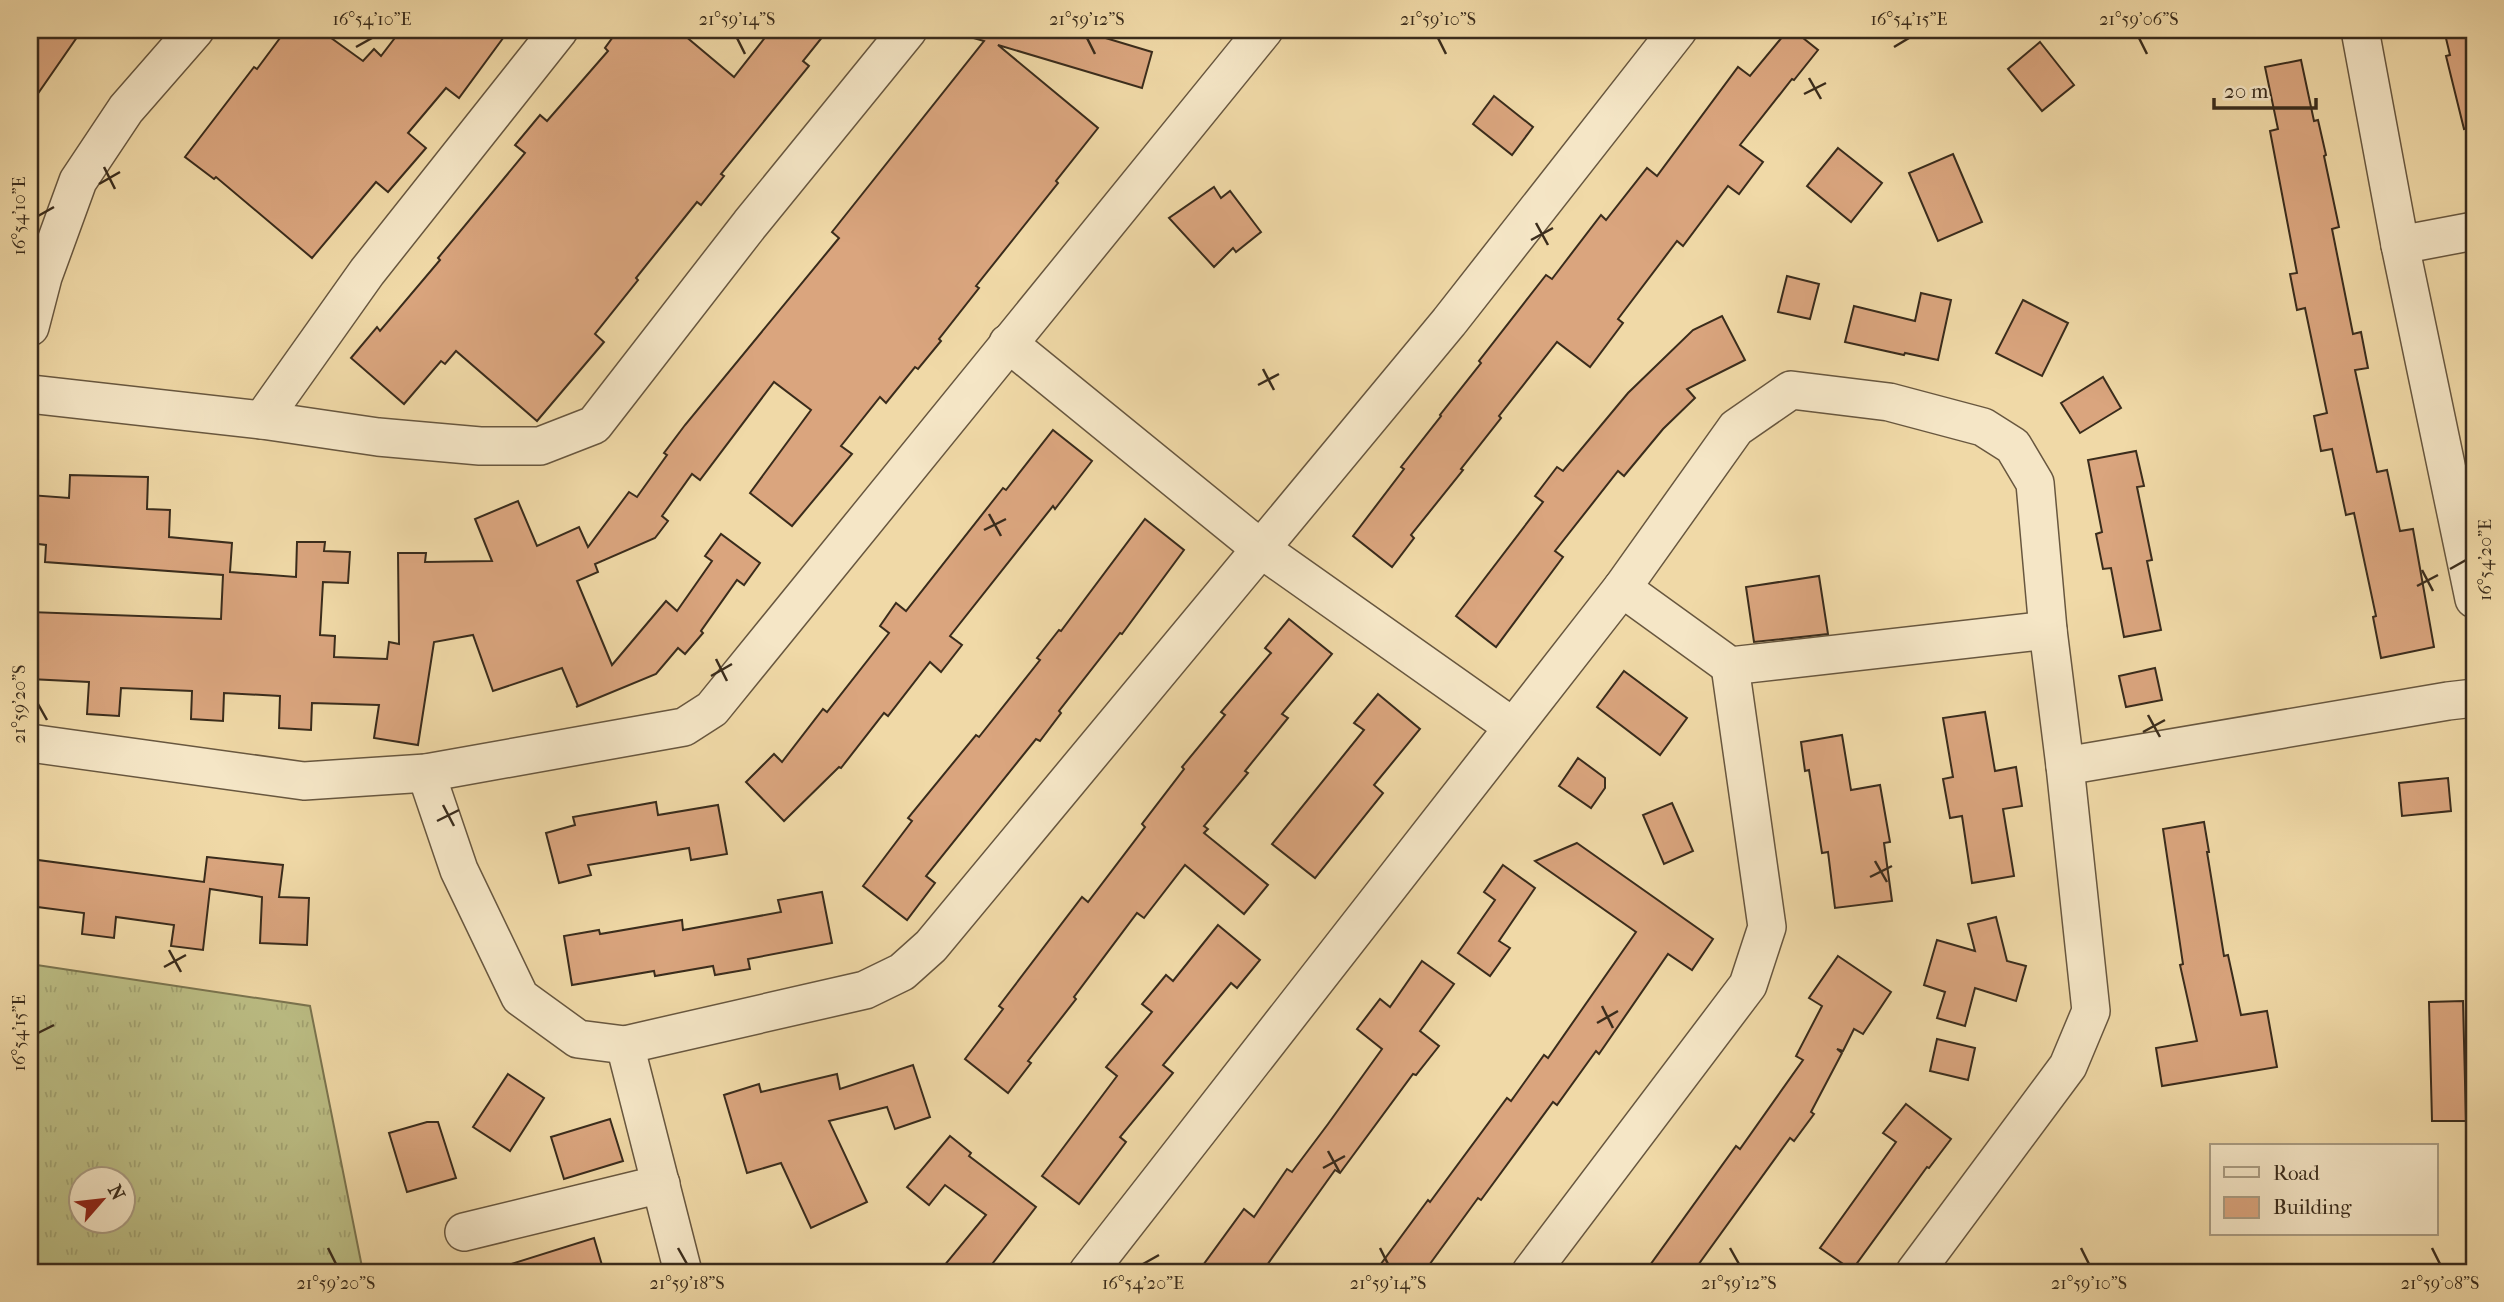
<svg xmlns="http://www.w3.org/2000/svg" width="2504" height="1302" viewBox="0 0 2504 1302" font-family="'IM FELL French Canon',serif">
	<style>
		.grass { fill: url(#grass-tufts); stroke: #7b7550; stroke-width: 2; fill-rule: evenodd }
		.building { fill: #daa57e; stroke: #3a2c1c; stroke-width: 2 }
		.lines { fill: none; stroke-linecap: round; stroke-linejoin: round }
		.minor-casing { stroke: #68573f; stroke-width: 40 }
		.minor { stroke: #f5e6c6; stroke-width: 37 }
		.ticks { fill: none; stroke: #3a2c1c; stroke-width: 2.5 }
		.neatline { fill: none; stroke: #3a2c1c; stroke-width: 2.5 }
		.ticks-label { font-size: 18px; text-anchor: middle; fill: #3a2c1c }
	</style>
	<defs>
		<pattern id="grass-tufts" width="24" height="20" patternUnits="userSpaceOnUse" patternTransform="scale(1.75)"><rect width="24" height="20" fill="#bcbe85"/><path d="M3 7l-1-3M5 7V3M7 7l1-3M15 17l-1-3M17 17v-4M19 17l1-3" fill="none" stroke="#a2a372"/></pattern>
	</defs>
	<rect width="100%" height="100%" fill="#f0d9a7"/>
	<filter id="stains"><feTurbulence type="fractalNoise" baseFrequency=".00286" numOctaves="4"/><feColorMatrix values="0 0 0 0 .2 0 0 0 0 .09 0 0 0 0 .02 0 0 0 .5 -.17"/></filter>
	<radialGradient id="worn" r=".72"><stop offset=".6" stop-color="#630" stop-opacity="0"/><stop offset="1" stop-color="#630" stop-opacity=".3"/></radialGradient>
	<path class="grass" d="M30,964L310,1006L363,1272H30ZM80,1180H122V1222H80Z"/>
	<g class="building">
		<polygon points="30,30 82,30 30,105"/>
		<polygon points="286,30 320,30 363,61 374,49 381,56 401,30 509,30 459,98 446,88 408,133 426,148 388,192 376,182 312,258 216,177 214,179 185,157 254,67 257,69"/>
		<polygon points="618,30 678,30 734,77 771,30 828,30 803,61 809,66 721,174 724,176 701,205 697,202 636,278 638,280 595,334 604,342 537,421 456,351 445,364 441,361 404,404 351,358 377,327 380,331 440,260 438,258 525,153 515,145 540,115 547,121 608,51 605,48"/>
		<polygon points="971,30 1079,30 1152,52 1142,88 998,45 1098,128 1056,181 1058,183 976,286 979,288 939,339 941,341 918,369 915,367 886,403 880,397 841,446 852,454 792,526 750,493 811,410 774,382 700,480 692,474 662,516 668,521 655,538 595,564 598,572 577,581 612,665 666,601 677,611 712,561 705,556 721,534 760,563 744,585 737,580 701,631 703,633 685,654 678,648 656,674 576,707 578,706 562,668 493,691 473,635 434,642 418,745 374,738 379,705 312,703 311,730 279,728 280,696 224,693 223,721 191,719 192,691 121,688 119,716 87,714 89,682 30,679 30,612 221,619 223,575 45,562 46,545 30,543 30,495 69,498 70,475 148,477 147,509 170,510 169,537 232,543 230,572 296,577 297,542 325,542 324,551 350,552 348,583 323,582 320,635 335,636 334,657 387,659 389,642 399,644 398,553 426,553 425,562 492,561 475,519 518,501 537,546 579,527 588,547 629,492 637,497 667,455 664,453 685,425 839,238 832,232 984,41 970,37"/>
		<polygon points="1788,30 1793,30 1818,50 1794,80 1792,79 1740,145 1763,162 1739,194 1728,186 1683,246 1677,241 1618,319 1623,323 1590,367 1557,342 1499,416 1501,418 1461,469 1463,470 1411,535 1414,538 1392,567 1353,536 1404,469 1401,467 1441,416 1440,415 1481,363 1479,361 1546,275 1552,279 1601,215 1606,220 1647,168 1657,176 1738,67 1750,76"/>
		<polygon points="2444,30 2474,30 2474,127 2464,129 2446,56 2450,55"/>
		<polygon points="2040,42 2074,85 2042,111 2008,69"/>
		<polygon points="2301,60 2314,121 2318,120 2326,155 2324,156 2339,227 2332,229 2353,334 2361,332 2368,368 2355,370 2377,472 2387,470 2400,531 2413,529 2434,647 2381,658 2373,617 2376,616 2354,513 2346,515 2332,449 2321,451 2314,416 2327,413 2305,308 2297,310 2290,274 2297,273 2270,131 2278,129 2265,67"/>
		<polygon points="1494,96 1533,127 1512,155 1473,124"/>
		<polygon points="1838,148 1882,183 1851,222 1807,186"/>
		<polygon points="1953,154 1982,222 1938,241 1909,173"/>
		<polygon points="1214,187 1221,198 1230,191 1261,232 1236,252 1233,248 1214,267 1169,218"/>
		<polygon points="1787,276 1819,284 1810,319 1778,312"/>
		<polygon points="1921,293 1951,300 1938,360 1905,353 1904,355 1845,342 1854,306 1915,321"/>
		<polygon points="2023,300 2068,323 2042,376 1996,353"/>
		<polygon points="1722,316 1745,360 1687,389 1695,398 1663,429 1624,476 1618,471 1555,551 1563,557 1496,647 1456,616 1543,502 1535,496 1557,467 1563,471 1628,393 1693,330"/>
		<polygon points="2103,377 2121,408 2080,433 2061,403"/>
		<polygon points="1053,430 1092,461 1055,509 1053,506 950,636 962,645 941,672 930,662 888,716 884,713 841,768 839,767 784,821 746,782 774,754 782,762 823,709 827,712 889,633 880,626 896,603 906,611 1003,488 1006,490"/>
		<polygon points="2136,451 2144,486 2137,487 2152,560 2147,561 2161,630 2124,637 2111,568 2103,569 2096,534 2102,532 2088,460"/>
		<polygon points="1145,519 1184,550 1122,634 1120,633 1059,711 1061,713 1040,741 1036,739 926,876 935,883 907,920 863,886 912,821 908,818 976,735 979,737 1040,660 1037,658 1059,630 1061,631"/>
		<polygon points="1819,576 1828,634 1754,642 1746,587"/>
		<polygon points="1289,619 1332,654 1282,714 1288,718 1245,771 1248,773 1204,826 1208,829 1204,833 1268,885 1244,914 1185,865 1144,918 1137,913 1074,997 1076,999 1028,1061 1031,1063 1008,1093 965,1059 1003,1009 999,1006 1082,897 1088,902 1145,827 1142,824 1184,769 1182,767 1225,715 1221,712 1271,653 1265,648"/>
		<polygon points="2155,668 2162,700 2126,707 2119,676"/>
		<polygon points="1624,671 1687,718 1660,755 1597,707"/>
		<polygon points="1378,694 1420,729 1374,785 1383,793 1315,878 1272,844 1364,730 1354,723"/>
		<polygon points="1985,712 1995,771 2016,767 2022,806 2003,809 2014,876 1972,883 1962,816 1950,818 1943,779 1953,777 1943,718"/>
		<polygon points="1842,735 1851,790 1880,785 1890,842 1884,843 1892,901 1835,908 1828,852 1822,853 1809,770 1805,771 1801,742"/>
		<polygon points="1578,758 1605,778 1605,788 1591,808 1559,786"/>
		<polygon points="2448,778 2451,811 2402,816 2399,783"/>
		<polygon points="656,802 658,815 718,805 727,854 691,860 689,848 588,865 591,875 559,883 546,833 575,825 573,817"/>
		<polygon points="1672,803 1693,851 1664,864 1643,815"/>
		<polygon points="2204,822 2209,852 2207,852 2224,956 2228,955 2241,1015 2267,1011 2277,1067 2162,1086 2156,1048 2197,1041 2180,965 2183,964 2163,829"/>
		<polygon points="1577,843 1713,939 1692,970 1668,954 1599,1054 1596,1051 1557,1105 1553,1102 1481,1200 1478,1198 1424,1272 1375,1272 1428,1200 1430,1202 1507,1098 1511,1101 1544,1055 1548,1058 1636,932 1535,861"/>
		<polygon points="207,857 283,865 279,897 309,898 307,945 260,943 262,897 210,889 203,950 171,946 174,925 116,917 114,938 82,934 84,913 30,906 30,859 204,882"/>
		<polygon points="1503,865 1535,888 1499,941 1510,948 1490,976 1458,953 1495,900 1484,892"/>
		<polygon points="822,892 832,943 748,959 750,969 715,975 713,966 655,976 654,971 572,985 564,936 599,930 600,934 682,920 683,930 781,912 778,900"/>
		<polygon points="1996,917 2007,961 2026,966 2016,1001 1975,988 1965,1026 1937,1018 1945,992 1924,985 1937,940 1975,951 1968,924"/>
		<polygon points="1218,925 1260,960 1237,988 1231,983 1163,1065 1173,1073 1120,1137 1126,1142 1079,1204 1042,1176 1117,1076 1106,1067 1152,1012 1142,1004 1166,975 1173,981"/>
		<polygon points="1838,956 1891,992 1863,1034 1854,1029 1843,1051 1837,1049 1842,1053 1811,1112 1814,1114 1794,1141 1790,1138 1693,1272 1645,1272 1736,1146 1740,1149 1803,1060 1796,1056 1822,1006 1809,998"/>
		<polygon points="1422,961 1454,984 1420,1031 1439,1046 1416,1075 1413,1074 1340,1173 1335,1170 1262,1272 1198,1272 1244,1209 1254,1217 1287,1169 1292,1172 1328,1124 1382,1049 1357,1029 1380,999 1390,1007"/>
		<polygon points="2463,1001 2466,1121 2432,1121 2429,1002"/>
		<polygon points="1937,1039 1975,1048 1968,1080 1930,1071"/>
		<polygon points="913,1065 930,1117 895,1129 887,1107 829,1121 867,1202 811,1228 781,1163 747,1173 724,1095 759,1084 761,1092 837,1074 840,1089"/>
		<polygon points="508,1074 544,1098 510,1151 473,1127"/>
		<polygon points="1906,1104 1951,1139 1929,1168 1927,1167 1852,1270 1820,1248 1896,1142 1883,1133"/>
		<polygon points="610,1119 623,1161 564,1179 551,1137"/>
		<polygon points="427,1122 438,1122 456,1178 407,1192 389,1133"/>
		<polygon points="950,1136 971,1153 969,1156 1036,1207 986,1272 939,1272 986,1215 945,1185 929,1205 907,1187"/>
		<polygon points="594,1238 604,1272 505,1272 505,1266"/>
	</g>
	<g class="lines">
		<defs>
			<g id="minor">
				<polyline points="2360,30 2400,245 2474,599"/>
				<polyline points="2400,245 2474,231"/>
				<polyline points="30,327 43,277 78,181 126,109 195,30"/>
				<polyline points="1008,343 1261,549 1513,727"/>
				<polyline points="30,394 262,420 378,437 480,446 540,446 594,425 750,224 908,30"/>
				<polyline points="262,420 367,272 559,30"/>
				<polyline points="1622,588 1736,428 1791,390 1889,402 1983,427 2013,446 2035,483 2048,630 2065,766 2091,1011 2068,1066 1915,1272"/>
				<polyline points="30,743 304,781 426,773 684,727 712,709 1264,30"/>
				<polyline points="2065,766 2448,701 2474,698"/>
				<polyline points="426,773 459,870 520,997 578,1039 625,1045 865,990 902,972 931,946 1449,322 1678,30"/>
				<polyline points="625,1045 683,1272"/>
				<polyline points="464,1232 661,1184"/>
				<polyline points="1088,1272 1622,588 1730,666 2048,630"/>
				<polyline points="1531,1272 1748,985 1767,927 1730,666"/>
			</g>
		</defs>
		<use href="#minor" class="minor-casing"/>
		<use href="#minor" class="minor"/>
	</g>
	<path class="ticks" d="M737,38L745,54M1087,38L1095,54M1438,38L1446,54M2139,38L2147,54M356,47L372,38M1894,47L1909,38M1809,78L1821,99M1804,94L1826,83M104,167L115,189M99,184L120,172M38,216L54,207M1536,223L1548,245M1531,240L1553,228M1263,369L1274,390M1258,385L1279,374M989,514L1001,536M984,530L1006,519M2450,569L2466,560M2422,570L2433,591M2417,586L2438,575M716,659L727,681M711,676L732,664M38,704L47,720M2148,715L2160,737M2143,732L2165,720M443,805L454,826M437,821L459,810M1875,861L1887,882M1870,877L1892,866M169,950L181,972M164,967L186,955M1602,1006L1613,1028M1597,1023L1618,1011M38,1033L54,1025M1328,1151L1340,1173M1323,1168L1345,1156M328,1248L336,1264M678,1248L687,1264M1380,1248L1388,1264M1730,1248L1739,1264M2081,1248L2089,1264M2432,1248L2440,1264M1143,1264L1159,1255"/>
	<rect width="2504" height="1302" fill="none" stroke="#f0d9a7" stroke-width="77"/>
	<rect x="2210" y="1144" width="228" height="91" fill="#f5e6c6" stroke="#aa9c82" stroke-width="2"/>
	<rect x="2224" y="1167" width="35" height="10" fill="#f5e6c6" stroke="#aa9c82" stroke-width="2"/>
	<text x="2273" y="1180" font-size="21" fill="#3a2c1c">Road</text>
	<rect x="2224" y="1197" width="35" height="21" fill="#daa57e" stroke="#aa9c82" stroke-width="2"/>
	<text x="2273" y="1214" font-size="21" fill="#3a2c1c">Building</text>
	<g transform="translate(102 1200) rotate(62)"><circle r="33" fill="#f5e6c6" stroke="#aa9c82" stroke-width="2"/>
	<path d="M0-5L12 26L0 18L-12 26Z" fill="#8f2418"/>
	<text y="-10" font-size="19" font-weight="bold" text-anchor="middle" fill="#3a2c1c">N</text>
	</g>
	<path d="M2214 98v10h102v-10" fill="none" stroke="#3a2c1c" stroke-width="3.5"/>
	<text x="2224" y="98" font-size="21" fill="#3a2c1c" stroke="#f5e6c6" stroke-width="5" paint-order="stroke">20 m</text>
	<rect x="38" y="38" width="2428" height="1226" class="neatline"/>
	<g class="ticks-label">
		<text x="372" y="25">16°54'10"E</text>
		<text x="737" y="25">21°59'14"S</text>
		<text x="1087" y="25">21°59'12"S</text>
		<text x="1438" y="25">21°59'10"S</text>
		<text x="1909" y="25">16°54'15"E</text>
		<text x="2139" y="25">21°59'06"S</text>
		<text transform="translate(19 216) rotate(-90)" y="6">16°54'10"E</text>
		<text transform="translate(2485 560) rotate(-90)" y="6">16°54'20"E</text>
		<text transform="translate(19 704) rotate(-90)" y="6">21°59'20"S</text>
		<text transform="translate(19 1033) rotate(-90)" y="6">16°54'15"E</text>
		<text x="336" y="1289">21°59'20"S</text>
		<text x="687" y="1289">21°59'18"S</text>
		<text x="1143" y="1289">16°54'20"E</text>
		<text x="1388" y="1289">21°59'14"S</text>
		<text x="1739" y="1289">21°59'12"S</text>
		<text x="2089" y="1289">21°59'10"S</text>
		<text x="2440" y="1289">21°59'08"S</text>
	</g>
	<rect width="100%" height="100%" filter="url(#stains)"/>
	<rect width="100%" height="100%" fill="url(#worn)"/>
</svg>
